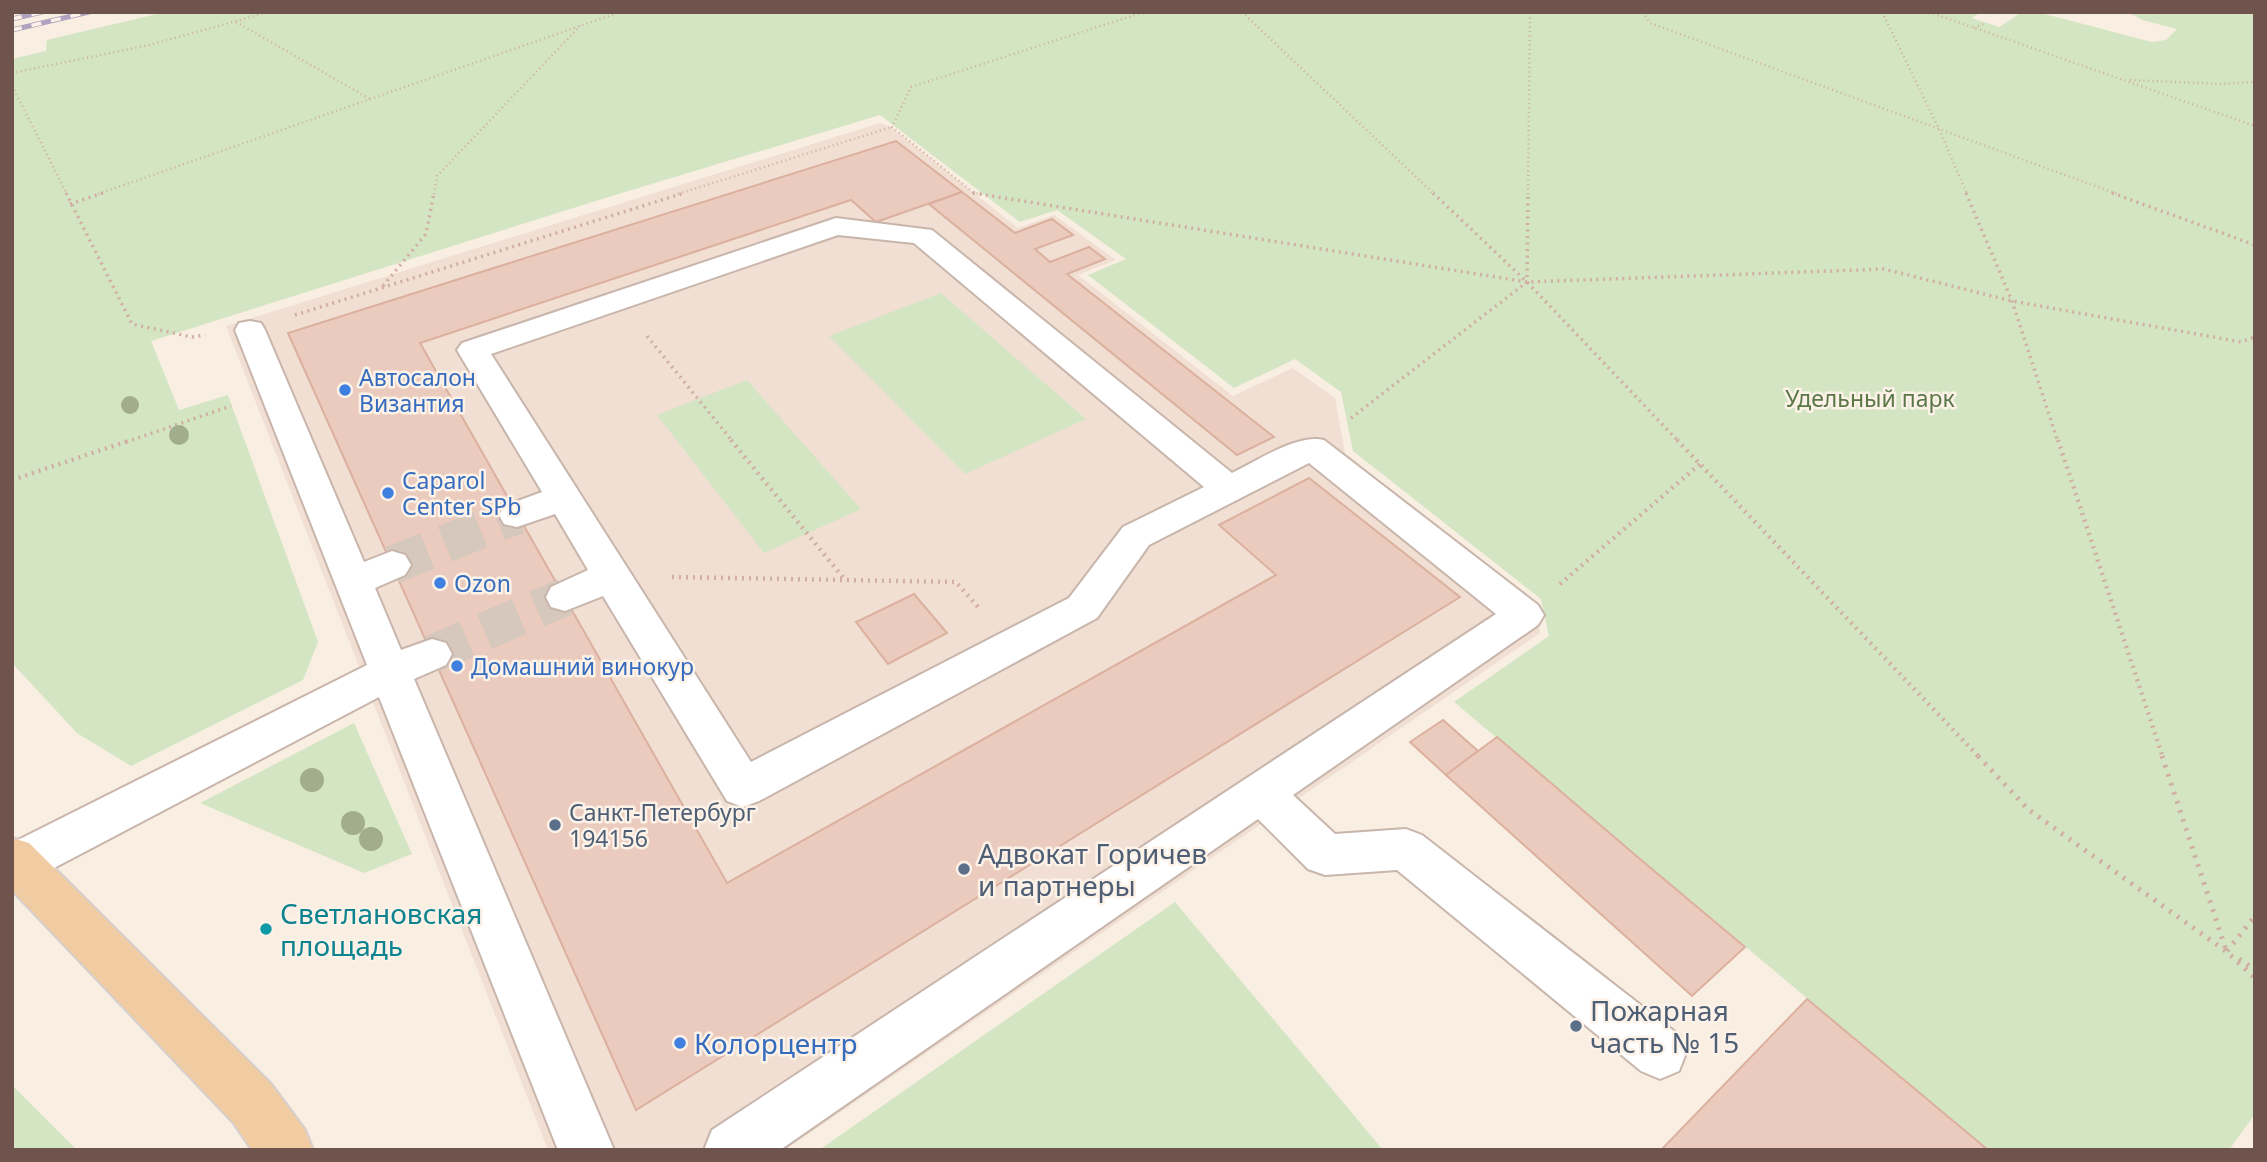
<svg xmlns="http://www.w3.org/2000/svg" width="2267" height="1162" viewBox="0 0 2267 1162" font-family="'Noto Sans',sans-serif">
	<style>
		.residential { fill: #f0dfd2 }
		.green { fill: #d4e5c3 }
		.building { fill: #ebcbbd; stroke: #dcb09f; stroke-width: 2 }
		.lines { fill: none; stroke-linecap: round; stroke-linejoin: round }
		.minor-tunnel { stroke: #d6c8bc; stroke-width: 38; stroke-dasharray: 38 19; stroke-linecap: butt }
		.minor-casing { stroke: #c8b5ab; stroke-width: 4 }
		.major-casing { stroke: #d6cfcd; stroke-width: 4 }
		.path-far3 { stroke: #d0aea1; stroke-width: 2.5; stroke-dasharray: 1 3.5; stroke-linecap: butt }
		.path-far2 { stroke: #d0aea1; stroke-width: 3.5; stroke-dasharray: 2 4.5; stroke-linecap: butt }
		.path-far1 { stroke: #d0aea1; stroke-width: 4.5; stroke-dasharray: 2 5; stroke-linecap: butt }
		.path { stroke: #d0aea1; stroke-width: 5; stroke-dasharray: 2.5 7; stroke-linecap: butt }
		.minor { fill: #fff; fill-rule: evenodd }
		.major { fill: #f1cba1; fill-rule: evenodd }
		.rail-casing { stroke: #b0a3c0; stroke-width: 5 }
		.rail { stroke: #fdf2e8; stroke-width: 3.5; stroke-dasharray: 10; stroke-linecap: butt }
		.tree { fill: #a2ad8d }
		.shop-dot { fill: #3f7fe0; stroke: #fdf2e8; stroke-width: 2.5 }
		.service-dot { fill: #5c6f8a; stroke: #fdf2e8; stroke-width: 2.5 }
		.culture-dot { fill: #0f9aa8; stroke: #fdf2e8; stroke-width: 2.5 }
		.labels { text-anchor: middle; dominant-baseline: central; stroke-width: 5; stroke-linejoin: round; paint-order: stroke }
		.shop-label { font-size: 23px; fill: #366cbe; stroke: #fdf2e8; text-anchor: start }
		.park-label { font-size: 23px; fill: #5b7848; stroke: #fdf2e8 }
		.service-label { font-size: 23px; fill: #4e5e75; stroke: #fdf2e8; text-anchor: start }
		.near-service-label { font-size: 28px; fill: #4e5e75; stroke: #fdf2e8; text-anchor: start }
		.near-culture-label { font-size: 28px; fill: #0d838f; stroke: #fdf2e8; text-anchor: start }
		.near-shop-label { font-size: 28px; fill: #366cbe; stroke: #fdf2e8; text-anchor: start }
	</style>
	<rect width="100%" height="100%" fill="#f9eee2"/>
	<polygon class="residential" points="880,123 891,127 1018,228 1054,215 1116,260 1078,275 1233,396 1293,368 1335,398 1345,453 1534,603 1540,633 785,1150 548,1150 226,326"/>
	<g class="green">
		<polygon points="165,12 1981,12 1972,18 1999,27 2019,14 2041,13 2152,42 2166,40 2177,29 2142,20 2131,14 2255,12 2255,1114 2229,1150 1988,1150 1454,702 1549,636 1541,599 1353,451 1341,392 1295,359 1234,388 1088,275 1126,259 1057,210 1020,222 880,115 602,199 151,341 179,410 228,395 318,642 303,680 131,766 77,733 12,663 12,59 46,51 47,40"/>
		<polygon points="941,293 1086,419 965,474 829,336"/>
		<polygon points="747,380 861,509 764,553 657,415"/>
		<polygon points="354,723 412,854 364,873 200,803"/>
		<polygon points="1175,902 1383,1150 819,1150"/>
		<polygon points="12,1085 77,1150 12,1150"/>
	</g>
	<g class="building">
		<polygon points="896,141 962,192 876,222 851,200 420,343 727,883 1276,575 1219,525 1309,478 1460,597 636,1110 288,333"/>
		<polygon points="962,192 1015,233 1052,219 1073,235 1035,249 1050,262 1089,247 1105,259 1067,274 1274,437 1237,455 929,204"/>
		<polygon points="914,594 947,633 888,664 856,622"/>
		<polygon points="1443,720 1478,751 1446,775 1410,742"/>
		<polygon points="1497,737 1640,859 1745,947 1692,996 1446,775"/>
		<polygon points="1807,999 1988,1150 1661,1150"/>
	</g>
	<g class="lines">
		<g class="minor-tunnel">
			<polyline points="392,565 517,515"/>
			<polyline points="432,654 565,597"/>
		</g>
		<defs>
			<g id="minor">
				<path d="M836,218L932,230L1232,473C1257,461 1298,433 1324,440L1538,605L1544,615L1538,625L1293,795L1335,834L1406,829L1422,835L1679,1035L1686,1053L1679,1071L1660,1079L1641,1071L1397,870L1325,875L1308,869L1258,819L780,1150H704L712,1130L1496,614L1309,463L1149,545L1097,618L759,801L743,807L727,801L603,596L565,611L551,607L546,597L551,587L588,570L555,514L517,527L504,524L499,515L504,506L542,492L457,350L462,343ZM838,235L914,243L1204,487L1123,527L1069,598L751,762L491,354Z"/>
				<polygon points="250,321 261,323 265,330 364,562 392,551 405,555 411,565 405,575 375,588 401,650 432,639 446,643 452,654 446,665 414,679 614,1150 558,1150 379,697 35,878 18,884 12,882 12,843 367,665 235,330 239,323"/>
			</g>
			<polygon id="major" points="12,838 29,843 271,1084 305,1130 313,1150 252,1150 233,1122 12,890"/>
		</defs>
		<use href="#minor" class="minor-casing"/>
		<use href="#major" class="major-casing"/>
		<g class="path-far3">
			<polyline points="1242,12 1434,194"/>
			<polyline points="1643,12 1650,23 2117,194"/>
			<polyline points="1882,12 1938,127 1967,194"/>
			<polyline points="1929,12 2255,126"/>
			<polyline points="236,22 370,99"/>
			<polyline points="1974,28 1985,23"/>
			<polyline points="12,73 149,45 269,12"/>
			<polyline points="2130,80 2221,84 2255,82"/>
			<polyline points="12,86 67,194"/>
			<polyline points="98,194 620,12"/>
			<polyline points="434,194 437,176 580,26"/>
			<polyline points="678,194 892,127"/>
			<polyline points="982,194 974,193 892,127 911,87 1144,12"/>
			<polyline points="1528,194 1530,12"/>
		</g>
		<g class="path-far2">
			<polyline points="66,193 132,324 192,337 205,335"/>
			<polyline points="973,193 1527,282 1884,269 2012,301 2241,342 2255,337"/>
			<polyline points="1433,193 1527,282 1679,442"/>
			<polyline points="1966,193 2012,301 2058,442"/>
			<polyline points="2112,193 2255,245"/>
			<polyline points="70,204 103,193"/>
			<polyline points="383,286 426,234 434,193"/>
			<polyline points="295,315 684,193"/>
			<polyline points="647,336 733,442"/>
			<polyline points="1351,418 1527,282 1528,193"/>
			<polyline points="126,442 231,406"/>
		</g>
		<g class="path-far1">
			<polyline points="731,440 845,580"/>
			<polyline points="1677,440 1980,758"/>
			<polyline points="2058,440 2163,758"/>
			<polyline points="12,480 131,440"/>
			<polyline points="672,577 956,582 980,609"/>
			<polyline points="1560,584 1700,464"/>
		</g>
		<g class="path">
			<polyline points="1978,756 2029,810 2227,952 2255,978"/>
			<polyline points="2162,756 2226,950"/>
			<polyline points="2227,951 2255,916"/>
			<polyline points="2239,959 2255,970"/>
		</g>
		<use href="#minor" class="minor"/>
		<use href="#major" class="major"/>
		<defs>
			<g id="rail">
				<polyline points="12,19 42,12"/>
				<polyline points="12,30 89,12"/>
			</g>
		</defs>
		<use href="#rail" class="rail-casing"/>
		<use href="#rail" class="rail"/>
	</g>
	<g class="tree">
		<circle cx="130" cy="405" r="9"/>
		<circle cx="179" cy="435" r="10"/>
		<circle cx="312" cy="780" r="12"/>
		<circle cx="353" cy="823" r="12"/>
		<circle cx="371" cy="839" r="12"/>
	</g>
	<g class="shop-dot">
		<circle cx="345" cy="390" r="7"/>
		<circle cx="388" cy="493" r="7"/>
		<circle cx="440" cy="583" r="7"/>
		<circle cx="457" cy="666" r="7"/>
		<circle cx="680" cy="1043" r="7"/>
	</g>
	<g class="service-dot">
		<circle cx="555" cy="825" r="7"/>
		<circle cx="964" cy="869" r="7"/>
		<circle cx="1576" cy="1026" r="7"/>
	</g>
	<circle class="culture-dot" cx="266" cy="929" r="7"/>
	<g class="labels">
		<g class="shop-label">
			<text x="359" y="377">Автосалон<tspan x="359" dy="26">Византия</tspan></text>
			<text x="402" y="480">Caparol<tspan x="402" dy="26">Сenter SPb</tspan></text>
			<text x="454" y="583">Ozon</text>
			<text x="471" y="666">Домашний винокур</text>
		</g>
		<g class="park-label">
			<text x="1870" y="398">Удельный парк</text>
		</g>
		<g class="service-label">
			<text x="569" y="812">Санкт-Петербург<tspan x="569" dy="26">194156</tspan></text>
		</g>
		<g class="near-service-label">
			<text x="978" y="853">Адвокат Горичев<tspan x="978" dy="32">и партнеры</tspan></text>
			<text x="1590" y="1010">Пожарная<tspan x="1590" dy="32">часть № 15</tspan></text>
		</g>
		<g class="near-culture-label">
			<text x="280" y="913">Светлановская<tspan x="280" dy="32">площадь</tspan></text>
		</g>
		<g class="near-shop-label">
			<text x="694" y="1043">Колорцентр</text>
		</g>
	</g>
	<rect width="2267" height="1162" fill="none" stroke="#6e544c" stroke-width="28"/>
</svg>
